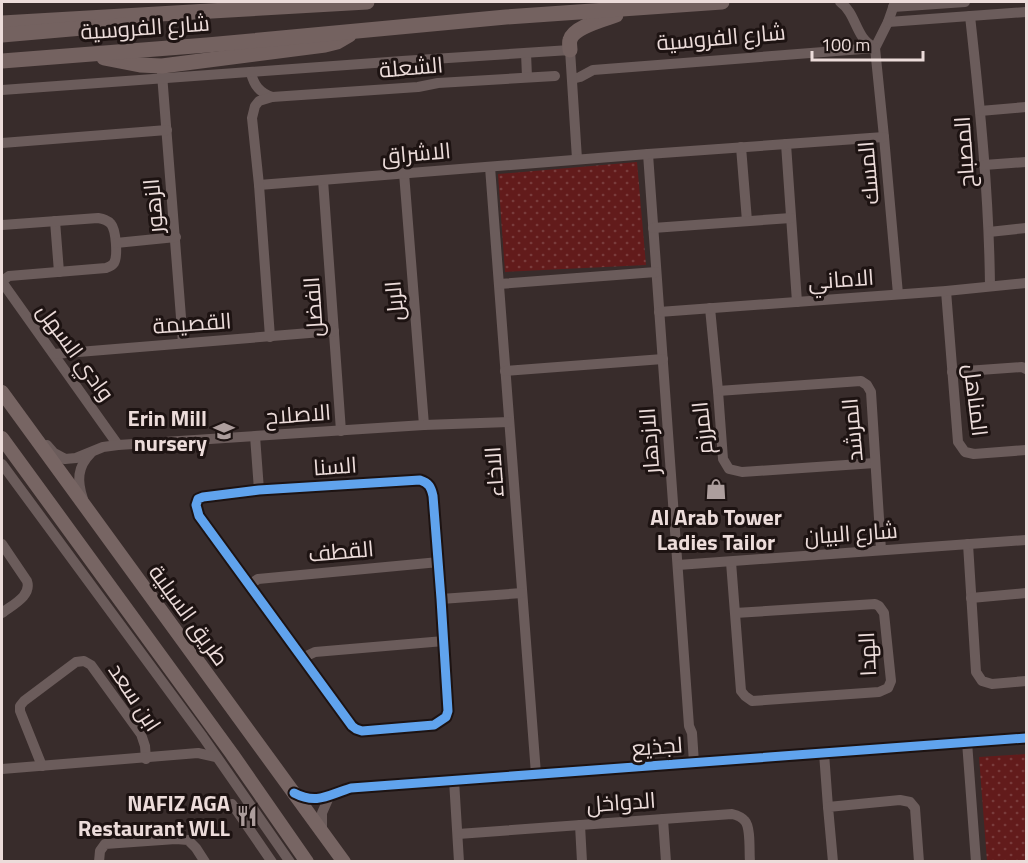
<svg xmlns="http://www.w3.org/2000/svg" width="1028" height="863" viewBox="0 0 1028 863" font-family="'Titillium Web',Cairo,sans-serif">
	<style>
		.grass { fill: url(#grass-dots) }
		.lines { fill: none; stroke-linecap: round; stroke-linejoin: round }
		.minor { stroke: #6b5c5b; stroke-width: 10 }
		.major { stroke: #776563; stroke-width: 14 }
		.highway { stroke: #746260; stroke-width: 15 }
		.cycleway-casing { stroke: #1d1312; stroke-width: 13 }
		.cycleway { stroke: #60a3ed; stroke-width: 9 }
		.labels { text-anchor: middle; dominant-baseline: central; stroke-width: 6; stroke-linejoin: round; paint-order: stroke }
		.street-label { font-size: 22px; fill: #ecdcda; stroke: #1d1312 }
		.poi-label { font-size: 22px; font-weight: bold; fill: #ecdcda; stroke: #1d1312; text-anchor: end }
	</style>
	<defs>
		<pattern id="grass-dots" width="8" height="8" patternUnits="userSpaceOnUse" patternTransform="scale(1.5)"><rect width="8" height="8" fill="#621b1b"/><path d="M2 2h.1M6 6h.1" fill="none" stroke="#793c3c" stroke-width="1.8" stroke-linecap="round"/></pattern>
	</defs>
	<rect width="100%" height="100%" fill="#382c2b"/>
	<g class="grass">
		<polygon points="637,162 646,265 505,272 498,174"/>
		<polygon points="1026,754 1026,861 987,861 979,757"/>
	</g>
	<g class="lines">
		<g class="minor">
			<path d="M840,2C857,14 855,38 874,47"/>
			<polyline points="895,2 888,22 875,48 884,137 898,294"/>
			<polyline points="893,7 965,2"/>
			<path d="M970,16C980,106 989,196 990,286"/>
			<polyline points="888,22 1026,12"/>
			<polyline points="526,53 527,77"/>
			<path d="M251,73C254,85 259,92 272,97"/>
			<polyline points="162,74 183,343"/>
			<polyline points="572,79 580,77 593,70 875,48"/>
			<polyline points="2,90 402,61 570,50 577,159"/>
			<polyline points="980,111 1026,107"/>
			<polyline points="2,143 167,130"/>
			<polyline points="786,144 797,302"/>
			<polyline points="741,147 747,221"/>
			<polyline points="648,154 689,726 692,733 694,763"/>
			<polyline points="984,165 1026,162"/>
			<polyline points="490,167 536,774"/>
			<polyline points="404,173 424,425"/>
			<polyline points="323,180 341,431"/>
			<polyline points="259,185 648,154 884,137"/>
			<polyline points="55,221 59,272"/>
			<path d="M2,225L98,218C103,219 108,220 111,224C116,230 118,256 114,263C112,266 109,267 106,268L9,276L2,281"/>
			<polyline points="653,228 791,218"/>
			<polyline points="989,232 1026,228"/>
			<polyline points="116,243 176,237"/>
			<polyline points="2,282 118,445"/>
			<polyline points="499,284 656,272"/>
			<polyline points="946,291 958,442 965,452 974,454 1026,450"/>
			<polyline points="710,308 718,391 723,459 729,469 742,472 875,463"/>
			<polyline points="659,312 946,291 1026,283"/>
			<polyline points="270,337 259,185 252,118 255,106 259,101 272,97 418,87 438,83 555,76"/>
			<polyline points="54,354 334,331"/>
			<polyline points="505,371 663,359"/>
			<polyline points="952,372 1022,367 1026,369"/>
			<polyline points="718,391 861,381 867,385 871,392 881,550"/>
			<polyline points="255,436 259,490"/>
			<polyline points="47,445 54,453 65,459 76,458 103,447 118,445 424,425 509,422"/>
			<polyline points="2,464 203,737 290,862"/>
			<path d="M420,480C429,483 431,487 433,496L441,599L448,711L446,717L434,725L362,731L356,729L352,726L199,516L196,505L198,499L203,497L259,490Z"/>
			<path d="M83,499C77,481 77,467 91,453"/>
			<path d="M2,544L27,581C32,596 12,605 2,613"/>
			<polyline points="968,544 976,672 982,681 992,684 1026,681"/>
			<polyline points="731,562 741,691 745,696 752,701 879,692 888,688 891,681 884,613 879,606 875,604 735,613"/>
			<polyline points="678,565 1026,540"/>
			<polyline points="249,585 258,579 439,562"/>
			<polyline points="971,598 1026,593"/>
			<polyline points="441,599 522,593"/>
			<polyline points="302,658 315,652 444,641"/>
			<polyline points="967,742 976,862"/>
			<polyline points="824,753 828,807"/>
			<polyline points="42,766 20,711 20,706 24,701 76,662 84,661 91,665 141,734 145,746 146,759"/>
			<polyline points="2,769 198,753 216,757"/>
			<polyline points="454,780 459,862"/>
			<path d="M294,793C317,805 329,795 351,788L1026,738"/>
			<polyline points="232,804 272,862"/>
			<polyline points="663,819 666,862"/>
			<polyline points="580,825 582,862"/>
			<polyline points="322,831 322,813 329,797"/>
			<path d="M458,834L732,814C736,815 742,817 745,821C751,828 749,852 750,862"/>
			<polyline points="99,862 100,851 105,844 176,839 188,840 196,848 205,862"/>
			<polyline points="833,862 828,807 900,800 910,802 915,808 919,862"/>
		</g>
		<g class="major">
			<polyline points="2,392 344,862"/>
			<polyline points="2,438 232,754 307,862"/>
		</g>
		<g class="highway">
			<polyline points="2,23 367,2"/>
			<polyline points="85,32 123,25"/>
			<polyline points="2,35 94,27"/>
			<path d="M570,50C570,48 569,43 570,40C573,27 605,19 616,15"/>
			<polyline points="104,58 140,65 162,66 325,45 337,42 349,35"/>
			<polyline points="2,61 207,45 506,17 722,2"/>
		</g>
		<defs>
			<g id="cycleway">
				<path d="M420,480C429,483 431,487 433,496L441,599L448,711L446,717L434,725L362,731L356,729L352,726L199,516L196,505L198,499L203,497L259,490Z"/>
				<path d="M294,793C317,805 328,795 351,788L1026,738"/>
			</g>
		</defs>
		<use href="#cycleway" class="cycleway-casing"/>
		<use href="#cycleway" class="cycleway"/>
	</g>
	<defs>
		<symbol id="school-bare" viewBox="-9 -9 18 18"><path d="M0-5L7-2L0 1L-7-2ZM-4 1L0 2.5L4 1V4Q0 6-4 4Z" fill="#ad9e9d" stroke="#1d1312" stroke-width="2.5" paint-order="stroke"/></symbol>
		<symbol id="shop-bare" viewBox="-9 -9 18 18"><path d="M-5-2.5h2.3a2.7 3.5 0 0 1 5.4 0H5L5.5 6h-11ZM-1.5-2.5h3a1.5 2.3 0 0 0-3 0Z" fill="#ad9e9d" stroke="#1d1312" stroke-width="2.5" paint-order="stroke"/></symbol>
		<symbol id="restaurant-bare" viewBox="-9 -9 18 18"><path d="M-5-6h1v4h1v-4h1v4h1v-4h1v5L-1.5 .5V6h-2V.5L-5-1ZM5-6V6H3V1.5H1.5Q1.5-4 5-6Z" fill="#ad9e9d" stroke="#1d1312" stroke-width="2.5" paint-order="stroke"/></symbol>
	</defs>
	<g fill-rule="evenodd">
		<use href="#school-bare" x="209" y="416" width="30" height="30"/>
		<use href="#shop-bare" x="701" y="474" width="30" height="30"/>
		<use href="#restaurant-bare" x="232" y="801" width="30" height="30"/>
	</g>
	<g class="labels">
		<g class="street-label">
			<text transform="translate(145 27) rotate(-4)">شارع الفروسية</text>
			<text transform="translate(721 37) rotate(-5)">شارع الفروسية</text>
			<text transform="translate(411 67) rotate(-5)">الشعلة</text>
			<text transform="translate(964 152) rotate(-94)">المصباح</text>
			<text transform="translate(416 153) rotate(-5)">الاشراق</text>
			<text transform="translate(868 173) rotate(-95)">المسك</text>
			<text transform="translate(153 206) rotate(-95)">الزهور</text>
			<text transform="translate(841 279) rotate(-4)">الاماني</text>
			<text transform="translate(394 301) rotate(-95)">الربل</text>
			<text transform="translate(313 307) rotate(-94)">الفضل</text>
			<text transform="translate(192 323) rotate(-4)">القصيمة</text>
			<text transform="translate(76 352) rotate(54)">وادي السهل</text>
			<text transform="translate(976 400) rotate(83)">المناهل</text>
			<text transform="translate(298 414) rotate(-4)">الاصلاح</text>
			<text transform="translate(702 428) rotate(-96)">المرزم</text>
			<text transform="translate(852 430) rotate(-95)">المرشد</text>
			<text transform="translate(649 441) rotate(-94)">الازدهار</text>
			<text transform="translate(335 466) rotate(-4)">السنا</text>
			<text transform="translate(494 472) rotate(-94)">الاخاء</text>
			<text transform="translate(851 533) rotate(-4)">شارع البيان</text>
			<text transform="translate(341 551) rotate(-5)">القطف</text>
			<text transform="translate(189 615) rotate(54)">طريق السيلية</text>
			<text transform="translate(867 654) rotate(-93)">الهدا</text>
			<text transform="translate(135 697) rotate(57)">ابن سعد</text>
			<text transform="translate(657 746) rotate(-4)">لجذيع</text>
			<text transform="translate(621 802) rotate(-4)">الدواخل</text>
		</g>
		<g class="poi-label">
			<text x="207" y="418">Erin Mill<tspan x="207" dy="25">nursery</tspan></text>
			<text x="716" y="517" text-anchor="middle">Al Arab Tower<tspan x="716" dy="25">Ladies Tailor</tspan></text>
			<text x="230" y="803">NAFIZ AGA<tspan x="230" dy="25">Restaurant WLL</tspan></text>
		</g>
	</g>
	<rect width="1028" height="863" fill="none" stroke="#ecdcda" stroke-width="6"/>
	<path d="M812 51v9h111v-9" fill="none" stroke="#ecdcda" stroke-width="3"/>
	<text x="821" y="51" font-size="18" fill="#ecdcda" stroke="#1d1312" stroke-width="4.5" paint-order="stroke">100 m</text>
</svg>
